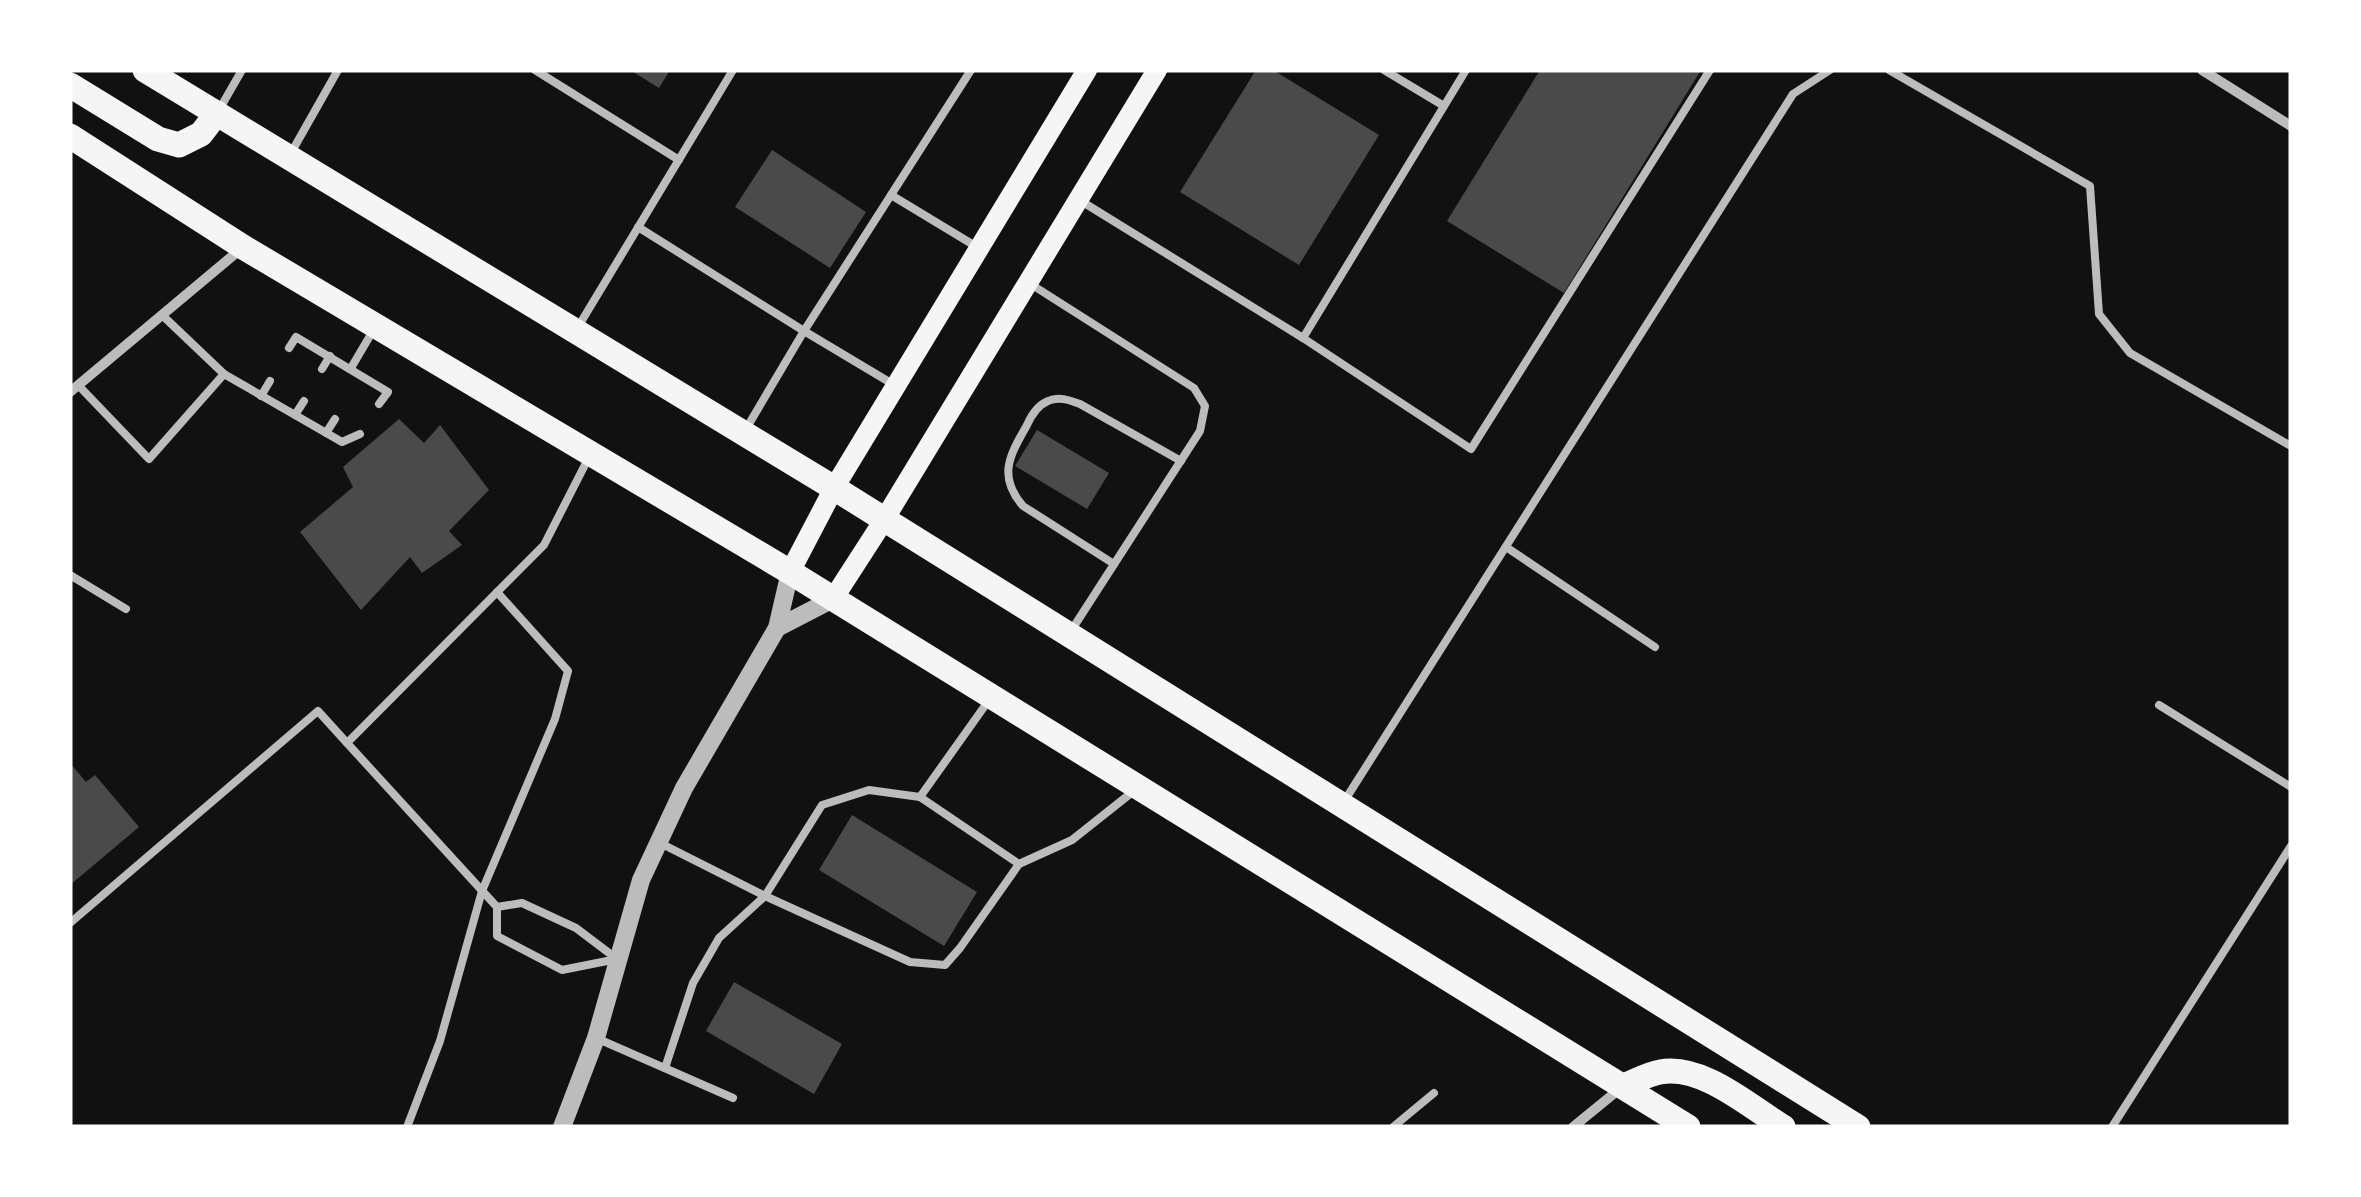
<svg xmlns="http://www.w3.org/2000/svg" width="2361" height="1197" viewBox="0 0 2361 1197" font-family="Barlow,sans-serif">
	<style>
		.building { fill: #4a4a4a }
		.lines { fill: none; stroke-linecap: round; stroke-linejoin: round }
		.service { stroke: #bcbcbc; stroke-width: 8 }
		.minor { stroke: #bcbcbc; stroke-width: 10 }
		.tertiary { stroke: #bcbcbc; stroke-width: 18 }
		.secondary { stroke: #f5f5f5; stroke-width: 20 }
		.primary { stroke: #f5f5f5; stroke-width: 25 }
	</style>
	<rect width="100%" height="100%" fill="#111"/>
	<g class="building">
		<polygon points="630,70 670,70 659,88"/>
		<polygon points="1256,70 1273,70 1379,135 1299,265 1180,192"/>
		<polygon points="1540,70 1701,70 1564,293 1447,221"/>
		<polygon points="772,150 866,212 830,268 735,207"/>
		<polygon points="399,419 424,443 440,425 489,490 449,531 462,545 422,573 410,557 361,610 300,532 353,487 343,467"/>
		<polygon points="1037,430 1109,473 1087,509 1015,466"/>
		<polygon points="70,763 86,782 95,775 139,827 70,885"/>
		<polygon points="852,815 977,892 944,946 819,870"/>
		<polygon points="734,982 842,1044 814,1094 706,1031"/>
	</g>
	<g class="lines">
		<g class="service">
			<polyline points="535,70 679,160"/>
			<polyline points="1384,70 1444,106"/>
			<polyline points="1889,70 2090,186 2099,314 2130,353 2291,446"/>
			<polyline points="219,110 242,70"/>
			<polyline points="291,153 338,70"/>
			<polyline points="891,195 977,247"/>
			<polyline points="1081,201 1303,338 1471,449 1710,70"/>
			<polyline points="638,227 804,331 971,70"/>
			<polyline points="1029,283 1194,388 1205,406 1200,431 1071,631"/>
			<polyline points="578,327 733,70"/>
			<polyline points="1303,338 1466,70"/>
			<polyline points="289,348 296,337 388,392 379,404"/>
			<polyline points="351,368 374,329"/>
			<polyline points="322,369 330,356"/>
			<polyline points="224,374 342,442 360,434"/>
			<polyline points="78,385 149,459 224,374 162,315"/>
			<polyline points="261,396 270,381"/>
			<polyline points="295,415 304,401"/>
			<polyline points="746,429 804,331 896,386"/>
			<polyline points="326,433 335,419"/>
			<polyline points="1506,547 1655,647"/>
			<path d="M1114,564L1023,506C997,476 1010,455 1027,425C1031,416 1038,405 1048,401C1058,396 1069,400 1080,404L1181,461"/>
			<polyline points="70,575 126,609"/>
			<polyline points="2159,705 2291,787"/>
			<polyline points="920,797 989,700"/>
			<polyline points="1345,800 1793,94 1830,70"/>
			<polyline points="660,843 765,896 910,962 945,965 960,948 1019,864 1072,840 1135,790"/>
			<polyline points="497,907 522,903 576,928 617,959 562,970 497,936 497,907 347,743 544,545 589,457"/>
			<polyline points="70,923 318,711 347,743"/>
			<polyline points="596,1038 733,1098"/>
			<polyline points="665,1068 693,983 719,938 765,896 822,805 869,790 920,797 1019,864"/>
			<polyline points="407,1127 440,1041 482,891 555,719 568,671 497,592"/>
			<polyline points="1393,1127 1434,1093"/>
			<polyline points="2112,1127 2291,846"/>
		</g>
		<g class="minor">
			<polyline points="2202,70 2291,126"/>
			<polyline points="70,392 242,248"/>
			<polyline points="1573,1127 1622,1087"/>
		</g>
		<g class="tertiary">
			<polyline points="777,628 833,599"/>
			<polyline points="562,1127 596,1038 641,880 684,788 777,628 790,572"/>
		</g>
		<g class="secondary">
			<polyline points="790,572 834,488 1087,70"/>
			<polyline points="833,599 884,520 1157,70"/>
		</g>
		<g class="primary">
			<polyline points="145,70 834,488 1858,1127"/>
			<polyline points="70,85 158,139 179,145 201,134 217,113"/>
			<polyline points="70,136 243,247 790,572 1688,1127"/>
			<path d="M1623,1086C1634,1082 1648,1074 1660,1072C1702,1064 1749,1106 1783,1127"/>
		</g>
	</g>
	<rect width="2361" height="1197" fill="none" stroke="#ffffff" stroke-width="145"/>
</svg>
